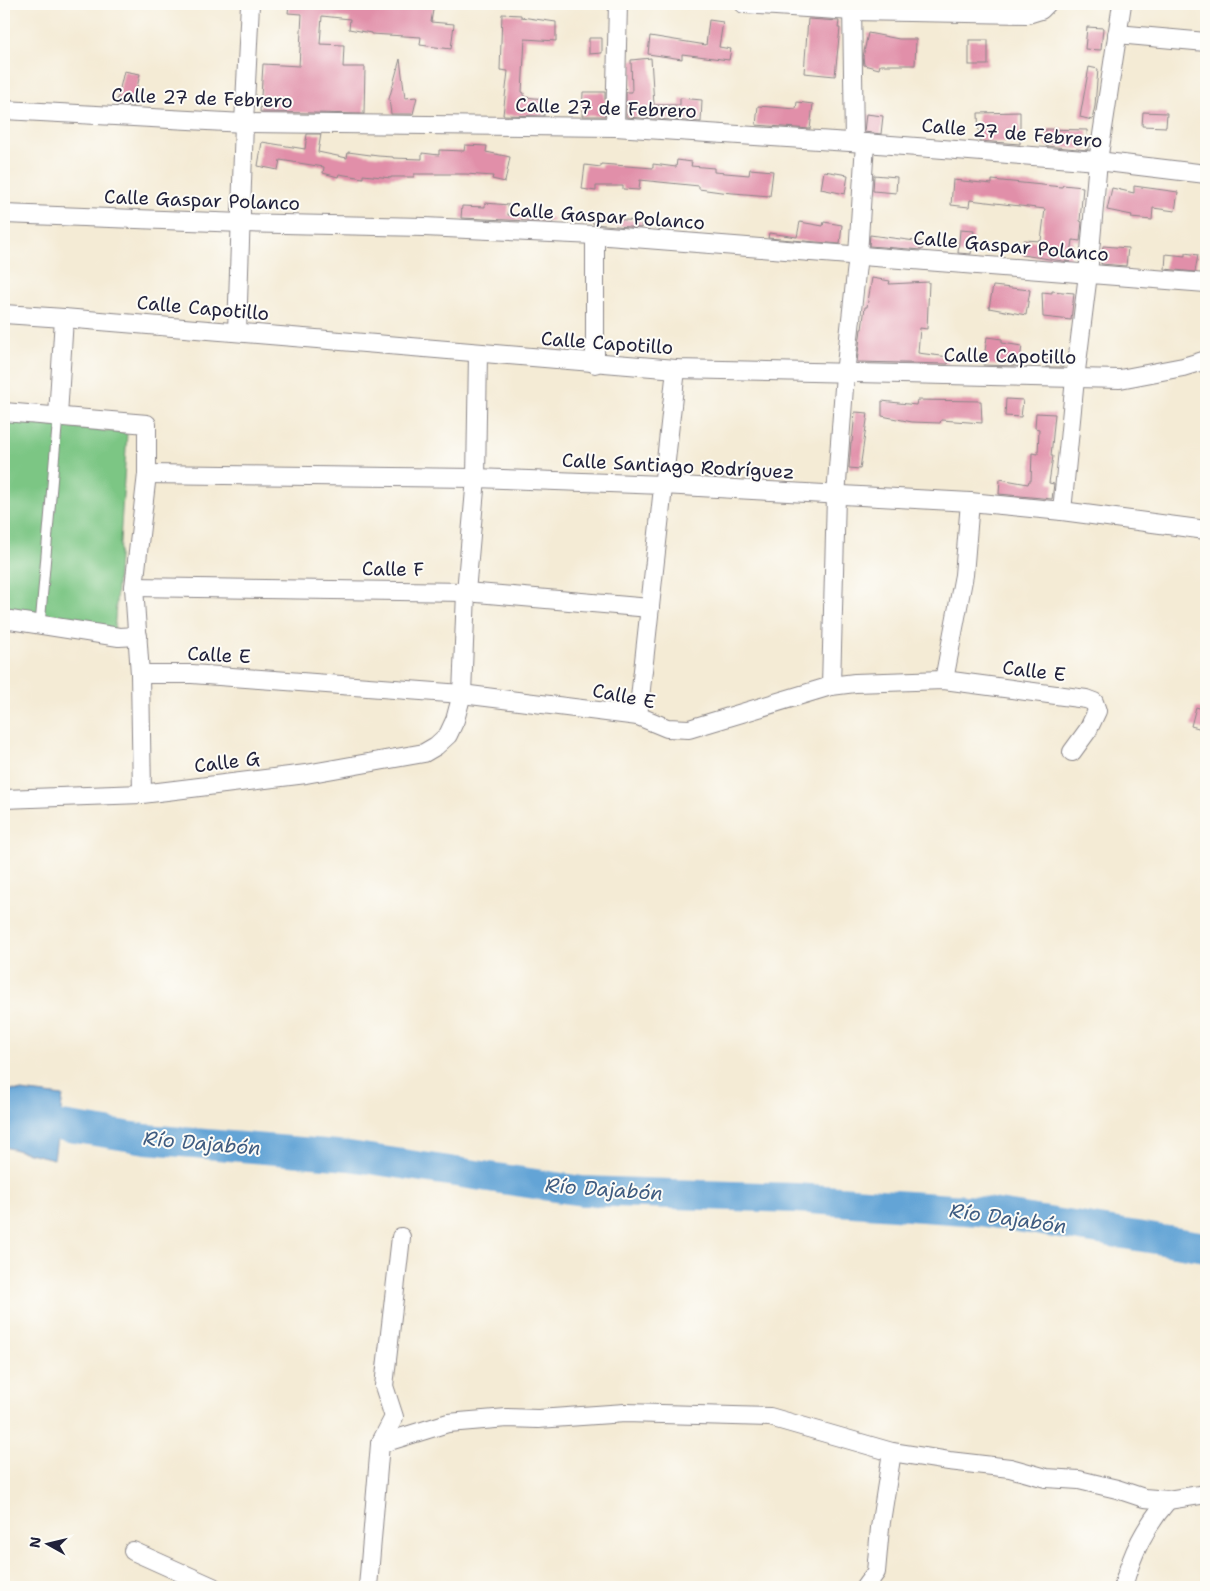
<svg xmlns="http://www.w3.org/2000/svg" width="1210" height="1591" viewBox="0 0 1210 1591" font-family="'Shantell Sans',sans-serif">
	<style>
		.green { fill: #7cc684; stroke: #4f7460 }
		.water { fill: #63a4d6; stroke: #426388 }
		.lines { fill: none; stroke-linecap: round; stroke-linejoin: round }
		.river { stroke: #63a4d6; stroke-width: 30 }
		.building { fill: #e18fa9 }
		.service-casing { stroke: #8b8688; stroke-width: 11 }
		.minor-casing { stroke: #8b8688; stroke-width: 20 }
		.service { stroke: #fff; stroke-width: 9 }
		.minor { stroke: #fff; stroke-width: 18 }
		.labels { text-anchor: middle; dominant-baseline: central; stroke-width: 4; stroke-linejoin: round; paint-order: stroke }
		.street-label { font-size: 19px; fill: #22223b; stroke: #fdfcf7 }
		.water-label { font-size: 20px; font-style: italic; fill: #3f5c81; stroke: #fdfcf7 }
	</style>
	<rect width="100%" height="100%" fill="#fdfcf7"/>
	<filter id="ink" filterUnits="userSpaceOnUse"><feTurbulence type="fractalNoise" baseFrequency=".02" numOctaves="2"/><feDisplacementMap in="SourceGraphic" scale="10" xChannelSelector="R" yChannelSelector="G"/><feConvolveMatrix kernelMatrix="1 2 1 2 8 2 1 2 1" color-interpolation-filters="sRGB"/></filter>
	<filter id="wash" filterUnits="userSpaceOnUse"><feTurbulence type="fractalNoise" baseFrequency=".0096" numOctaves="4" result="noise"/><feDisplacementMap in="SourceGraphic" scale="20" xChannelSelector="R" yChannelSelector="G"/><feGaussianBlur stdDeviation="1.12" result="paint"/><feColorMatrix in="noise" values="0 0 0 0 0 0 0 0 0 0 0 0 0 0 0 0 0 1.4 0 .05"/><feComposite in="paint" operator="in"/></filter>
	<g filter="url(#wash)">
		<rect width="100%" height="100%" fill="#f4ebd5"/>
		<polygon class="green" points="4,421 127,433 114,635 4,619"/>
		<polygon class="water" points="4,1089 63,1096 54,1159 4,1147"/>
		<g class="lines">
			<polyline class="river" points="4,1117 146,1139 349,1156 582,1191 796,1198 979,1211 1206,1247"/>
		</g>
		<g id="blocks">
			<g class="building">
				<polygon points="289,4 347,4 347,6 373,10 373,7 395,8 396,4 434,4 431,22 454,24 451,49 420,45 421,37 371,34 371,33 349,29 350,19 322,16 320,44 344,45 343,67 365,67 364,114 260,112 263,64 299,66 302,14 288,13"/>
				<polygon points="502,14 521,15 521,17 556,22 556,41 525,39 522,92 524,93 524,97 545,99 544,116 503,115 508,71 500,70"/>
				<polygon points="808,19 839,21 838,28 840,28 835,76 804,73"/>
				<polygon points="709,20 723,22 719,47 731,49 729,60 682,54 682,59 648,54 650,36 706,45"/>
				<polygon points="1087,27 1103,28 1101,50 1085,49"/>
				<polygon points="868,33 899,39 916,39 915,65 880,65 879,69 864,65 863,57"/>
				<polygon points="589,38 602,38 602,53 589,54"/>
				<rect x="969" y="40" width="19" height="25"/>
				<polygon points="651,58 654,105 680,105 680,98 702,100 701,122 626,117 626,92 632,92 631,60"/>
				<polygon points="400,59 405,98 417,97 413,114 391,114 389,99"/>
				<polygon points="1089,67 1098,69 1095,106 1092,120 1080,117"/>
				<polygon points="124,71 140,74 133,106 116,105"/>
				<polygon points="583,92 605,92 605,116 582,116"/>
				<polygon points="797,102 813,104 810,129 756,125 758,106 796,109"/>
				<polygon points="1020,112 1020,144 979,141 978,113"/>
				<polygon points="1143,112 1167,113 1166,127 1142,126"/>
				<polygon points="866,114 883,116 881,134 864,132"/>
				<polygon points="1046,129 1087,130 1088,150 1046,146"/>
				<polygon points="307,134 321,134 318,152 347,158 348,152 378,156 393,157 393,158 422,159 422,153 439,155 439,150 464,151 465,145 487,146 486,152 510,157 505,182 492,179 493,176 466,174 414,174 414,177 391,177 391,178 363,175 363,178 339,174 338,177 323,173 324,167 280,160 278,170 258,166 262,142 305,149"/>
				<polygon points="677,160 692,162 691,166 714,168 714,172 749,175 750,169 773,171 770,196 721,192 699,189 699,186 640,180 639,190 623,189 623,186 596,186 596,191 582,189 585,165 601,167 601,164 653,168 653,164 676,167"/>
				<polygon points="824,171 848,175 845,194 821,189"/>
				<polygon points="874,175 897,177 896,193 873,191"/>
				<polygon points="953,180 992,184 992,180 1062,187 1063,185 1083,187 1080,221 1082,222 1080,241 1073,240 1070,262 1022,255 1024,240 1041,241 1045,209 970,200 969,207 951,205"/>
				<polygon points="1134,186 1178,192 1175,211 1153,208 1152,220 1131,218 1132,215 1107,210 1112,188 1134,193"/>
				<polygon points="485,203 509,205 508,215 553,218 553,222 461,218 462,206 485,207"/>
				<polygon points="593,218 642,221 641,228 593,224"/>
				<polygon points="800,222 823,226 824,222 842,225 840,244 768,238 769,233 797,237"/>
				<polygon points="960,230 974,231 971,254 958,253"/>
				<polygon points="870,235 923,242 922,250 869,246"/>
				<polygon points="1103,246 1128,248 1126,266 1101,264"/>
				<polygon points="1185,253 1198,255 1195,272 1165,269 1166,254 1185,256"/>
				<polygon points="872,278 890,281 889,284 929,282 927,329 920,328 918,353 949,357 948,364 857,362 861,329 862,329 865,307 867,307"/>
				<polygon points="993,286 1030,290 1026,315 989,308"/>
				<polygon points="1052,291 1074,293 1071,320 1043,317 1042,292 1052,293"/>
				<polygon points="987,337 1002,339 1002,343 1022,346 1019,366 983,365"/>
				<polygon points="1063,359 1063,367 1046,367 1046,360"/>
				<polygon points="1006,399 1023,400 1021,417 1005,416"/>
				<polygon points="917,400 981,401 982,423 941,420 940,423 912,422 882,416 882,401 916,405"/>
				<polygon points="855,412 868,413 860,469 849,468 851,442 852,442"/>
				<polygon points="1036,413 1055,414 1051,456 1053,456 1049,483 1054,484 1052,499 999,494 1000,479 1028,484 1029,481 1031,481 1032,453 1038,454 1039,429 1035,428"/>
				<polygon points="1196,707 1206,710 1206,730 1191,726"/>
			</g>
		</g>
	</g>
	<g filter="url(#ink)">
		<use href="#blocks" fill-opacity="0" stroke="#8b8688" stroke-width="1"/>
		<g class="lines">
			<defs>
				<polyline id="service" points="40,625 58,416"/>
				<g id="minor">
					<polyline points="744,4 852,11 1028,14 1041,10 1047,4"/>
					<polyline points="852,4 854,142"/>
					<polyline points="1117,34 1206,42"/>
					<polyline points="4,110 244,123 615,127 865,143 1098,161 1206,174"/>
					<polyline points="615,127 618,4"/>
					<polyline points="4,214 242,223 424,227 595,235 1206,283"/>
					<polyline points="4,314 64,318 676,369 1120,379 1183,367 1206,360"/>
					<polyline points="237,332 244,123 250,4"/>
					<polyline points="595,364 595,235"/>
					<polyline points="4,412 147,424 147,474 134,587 140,674 142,794"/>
					<polyline points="58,416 64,318"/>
					<polyline points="147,474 476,478 663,485 970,502 1062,511 1206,530"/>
					<polyline points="1062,511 1075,379 1088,274 1098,161 1122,4"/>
					<polyline points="134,587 466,592 650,608"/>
					<polyline points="4,619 119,637 138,636"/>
					<polyline points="140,674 192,674 462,694 638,716 667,728 689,729 831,686 855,683 944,680 1086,699 1094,702 1097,711 1088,730 1072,752"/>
					<polyline points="944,680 964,575 970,502"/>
					<polyline points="831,686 836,496 845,374 858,255 865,143"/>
					<polyline points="638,716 676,369"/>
					<polyline points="4,799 142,794 306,774 424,753 436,746 448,735 455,720 462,694 466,592 476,478 478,353"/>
					<polyline points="380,1444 448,1423 507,1418 538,1419 625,1413 770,1417 892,1452 949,1461 1010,1468 1046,1478 1079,1480 1117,1489 1144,1498 1168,1500 1206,1494"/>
					<polyline points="133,1551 213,1587"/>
					<polyline points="368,1587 380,1444 394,1417 384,1386 401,1237"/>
					<polyline points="865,1587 876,1572 880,1528 892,1452"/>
					<path d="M1123,1587C1132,1553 1145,1527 1168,1500"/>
				</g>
			</defs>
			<use href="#service" class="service-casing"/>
			<use href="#minor" class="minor-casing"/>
			<use href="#service" class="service"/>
			<use href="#minor" class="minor"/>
		</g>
	</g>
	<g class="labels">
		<g class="street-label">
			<text transform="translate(202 98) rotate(2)">Calle 27 de Febrero</text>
			<text transform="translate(606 108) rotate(2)">Calle 27 de Febrero</text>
			<text transform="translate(1012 133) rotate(5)">Calle 27 de Febrero</text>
			<text transform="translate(202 200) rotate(2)">Calle Gaspar Polanco</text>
			<text transform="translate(607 216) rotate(4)">Calle Gaspar Polanco</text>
			<text transform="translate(1011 246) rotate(5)">Calle Gaspar Polanco</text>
			<text transform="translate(203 308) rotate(5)">Calle Capotillo</text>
			<text transform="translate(607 343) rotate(4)">Calle Capotillo</text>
			<text transform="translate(1010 356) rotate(1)">Calle Capotillo</text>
			<text transform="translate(678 466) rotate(3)">Calle Santiago Rodríguez</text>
			<text transform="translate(393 569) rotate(1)">Calle F</text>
			<text transform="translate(219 655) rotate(3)">Calle E</text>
			<text transform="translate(1034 671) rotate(7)">Calle E</text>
			<text transform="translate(624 696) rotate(11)">Calle E</text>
			<text transform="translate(227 762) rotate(-7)">Calle G</text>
		</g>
		<g class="water-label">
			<text transform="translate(202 1143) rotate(5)">Río Dajabón</text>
			<text transform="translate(604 1189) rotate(4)">Río Dajabón</text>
			<text transform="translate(1008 1218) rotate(8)">Río Dajabón</text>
		</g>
	</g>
	<rect width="1210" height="1591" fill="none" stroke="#fdfcf7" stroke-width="20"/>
	<g transform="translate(48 1544) rotate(278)" stroke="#fdfcf7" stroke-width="4" paint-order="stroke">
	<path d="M0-4L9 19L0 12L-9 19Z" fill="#22223b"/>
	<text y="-8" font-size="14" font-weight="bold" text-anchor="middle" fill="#22223b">N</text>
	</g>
</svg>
